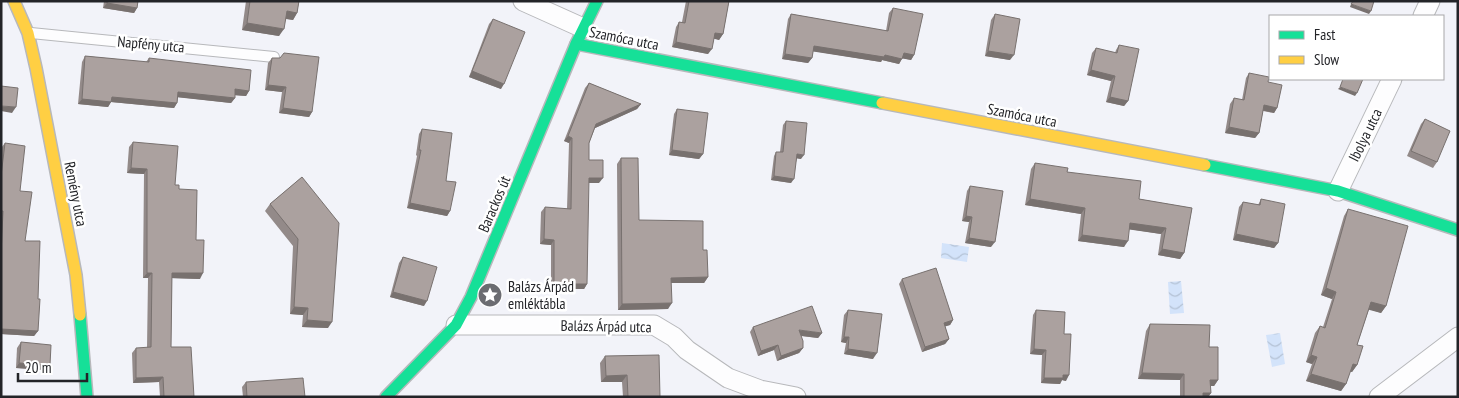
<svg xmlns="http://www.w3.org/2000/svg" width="1459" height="398" viewBox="0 0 1459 398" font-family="'PT Sans Narrow',sans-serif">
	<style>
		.water { fill: url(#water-waves) }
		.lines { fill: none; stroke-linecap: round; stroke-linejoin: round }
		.lane-casing { stroke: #b7b8bb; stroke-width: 12 }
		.street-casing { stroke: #b7b8bb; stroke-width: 21 }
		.fast-casing { stroke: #b7b8bb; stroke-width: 14 }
		.slow-casing { stroke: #b7b8bb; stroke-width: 14 }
		.lane { stroke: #fdfdfe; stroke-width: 10 }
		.street { stroke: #fdfdfe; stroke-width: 19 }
		.fast { stroke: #16e098; stroke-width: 11 }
		.slow { stroke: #ffcf43; stroke-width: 11 }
		.wall { fill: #938a89 }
		.shaded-wall { fill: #78716f }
		.building { fill: #aba19f; stroke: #78716f }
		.labels { text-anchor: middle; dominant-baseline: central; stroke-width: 5; stroke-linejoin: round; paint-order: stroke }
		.street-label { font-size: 15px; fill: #232428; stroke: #fff }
		.poi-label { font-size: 15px; fill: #232428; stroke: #fff; text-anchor: start }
	</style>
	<defs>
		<pattern id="water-waves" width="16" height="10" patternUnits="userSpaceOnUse" patternTransform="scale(1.25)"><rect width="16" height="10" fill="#d3e3fa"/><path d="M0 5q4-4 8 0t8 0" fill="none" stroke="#b5c3d6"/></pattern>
	</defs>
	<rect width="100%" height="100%" fill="#f2f3f9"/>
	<g class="water">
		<polygon points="942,243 969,247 967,262 941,258"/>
		<polygon points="1181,281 1184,313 1170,314 1168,282"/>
		<polygon points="1280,333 1285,364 1272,367 1266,335"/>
	</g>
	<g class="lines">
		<defs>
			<polyline id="lane" points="31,33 274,57"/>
			<g id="street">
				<polyline points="523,1 583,28"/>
				<polyline points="1423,16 1430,1"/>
				<polyline points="1338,191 1392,79"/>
				<polyline points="456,325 654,325 674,337 687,350 728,378 760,390 796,397"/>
				<polyline points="1379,397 1458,337"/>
			</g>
			<g id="fast">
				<polyline points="576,44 882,103"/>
				<polyline points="1205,165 1338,191 1458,230"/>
				<polyline points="80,315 87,397"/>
				<polyline points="386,397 456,325 471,297 576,44 597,1"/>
			</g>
			<g id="slow">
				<polyline points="14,1 28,33 36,68 76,275 80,315"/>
				<polyline points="882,103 1205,165"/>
			</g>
		</defs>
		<use href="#lane" class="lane-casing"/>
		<use href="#street" class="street-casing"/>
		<use href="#fast" class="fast-casing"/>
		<use href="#slow" class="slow-casing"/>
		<use href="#lane" class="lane"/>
		<use href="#street" class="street"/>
		<use href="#fast" class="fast"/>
		<use href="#slow" class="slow"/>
	</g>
	<g class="wall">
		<polygon points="104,1 138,1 137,8 134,13 103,8"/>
		<polygon points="246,1 299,1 297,13 293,20 286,19 279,36 242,30"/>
		<polygon points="686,1 729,1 723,34 719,40 714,38 708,54 672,47 676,27 679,22 682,22"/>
		<polygon points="893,8 914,55 911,60 902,58 899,64 882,60 881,62 813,51 812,58 808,63 782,59 788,19 791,14 886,31 889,13"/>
		<polygon points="995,14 1010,60 985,56 991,20"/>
		<polygon points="493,19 501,89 469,77 489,24"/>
		<polygon points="1119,45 1128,101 1124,106 1106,102 1111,81 1087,75 1092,53 1096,48 1115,53 1116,50"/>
		<polygon points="85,56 146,62 149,58 249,91 246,96 235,95 235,98 231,103 178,97 177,103 174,108 111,102 108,107 78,104 82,62"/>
		<polygon points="272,58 312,112 309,117 279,113 282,92 265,90 268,63"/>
		<polygon points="1249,73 1268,82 1277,108 1274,113 1263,111 1259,133 1255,138 1225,133 1230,104 1234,98 1242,100 1246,78"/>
		<polygon points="589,83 641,104 637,109 595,128 589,143 589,160 599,183 588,183 587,284 584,289 551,289 551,245 540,244 541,212 545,207 567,209 569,143 564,141 585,88"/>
		<polygon points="677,109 703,154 699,159 669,155 674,114"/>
		<polygon points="1425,119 1437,162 1433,168 1407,156 1421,124"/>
		<polygon points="786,121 801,159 797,158 791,183 771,180 774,156 776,152 780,152 783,125"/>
		<polygon points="422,129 450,211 447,216 407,208 417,156 416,155 419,134"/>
		<polygon points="133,142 175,185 179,189 196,240 200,279 172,278 171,347 194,397 160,397 159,382 133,383 132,353 136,348 147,348 148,278 143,278 144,174 127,173 129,147"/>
		<polygon points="5,143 20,191 25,241 38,299 38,331 34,336 1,334 1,148"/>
		<polygon points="621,158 639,220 703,250 708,277 704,283 671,283 668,309 618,310 617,164"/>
		<polygon points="1035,163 1067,172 1139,199 1192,208 1184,253 1180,259 1158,255 1161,234 1129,229 1124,247 1078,241 1081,214 1025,205 1031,169"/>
		<polygon points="302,177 328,328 302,327 303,315 290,314 293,246 265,211 270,204"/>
		<polygon points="970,186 991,247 965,243 969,222 962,221 967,191"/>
		<polygon points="1261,199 1278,243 1274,248 1233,240 1239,207 1243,202 1258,205"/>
		<polygon points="1348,209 1386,306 1381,313 1369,309 1357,345 1357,365 1352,372 1350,371 1346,384 1341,391 1306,381 1312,364 1306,362 1315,333 1320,326 1323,327 1332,299 1321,295 1344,216"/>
		<polygon points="403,257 424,306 390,297 399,263"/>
		<polygon points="902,279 953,320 950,325 945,326 949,339 945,344 922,352 899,284"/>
		<polygon points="848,310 873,359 844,354 846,343 841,342 844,315"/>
		<polygon points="1036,310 1064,334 1066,381 1062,380 1060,384 1041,383 1042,355 1030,354 1033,315"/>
		<polygon points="1150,324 1209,347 1218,380 1214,386 1210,386 1211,393 1208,397 1180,397 1180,380 1138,379 1146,331"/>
		<polygon points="753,327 822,333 818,338 801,336 803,348 799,353 777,361 774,350 758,356 750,332"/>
		<polygon points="21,342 46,370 16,368 17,348"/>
		<polygon points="605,356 660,397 623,397 622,382 601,382 600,363"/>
		<polygon points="246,382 305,397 243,397 242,387"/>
	</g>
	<g class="shaded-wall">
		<polygon points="107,3 137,8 134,13 103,8"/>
		<polygon points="1351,4 1371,11 1369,14 1350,7"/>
		<polygon points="287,11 297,13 293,20 282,18"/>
		<polygon points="247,23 284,29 279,36 242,30"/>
		<polygon points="715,33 723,34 719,40 711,38"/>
		<polygon points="676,42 712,49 708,54 672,47"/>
		<polygon points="814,46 885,55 902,59 899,64 882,60 881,62 810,51"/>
		<polygon points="988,51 1014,55 1010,60 985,56"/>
		<polygon points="904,53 914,55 911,60 900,58"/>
		<polygon points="785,54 812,58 808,63 782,59"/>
		<polygon points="1091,70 1115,76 1111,81 1087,75"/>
		<polygon points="472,71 504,84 501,89 469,77"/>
		<polygon points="268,85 286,87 282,92 265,90"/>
		<polygon points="1340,87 1357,93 1355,96 1338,89"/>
		<polygon points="235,89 249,91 246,96 232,95"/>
		<polygon points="178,92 235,98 231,103 175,97"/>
		<polygon points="112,97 177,103 174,108 111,102 108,107 78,104 82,99"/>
		<polygon points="1110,97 1128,101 1124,106 1106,102"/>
		<polygon points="641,104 637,109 593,129 596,124"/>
		<polygon points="1264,105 1277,108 1274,113 1261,110"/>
		<polygon points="1,106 16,107 12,113 1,111"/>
		<polygon points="283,108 312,112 309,117 279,113"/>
		<polygon points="1229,127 1259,133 1255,138 1225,133"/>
		<polygon points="568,136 572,138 569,143 564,141"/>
		<polygon points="672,150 703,154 699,159 669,155"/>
		<polygon points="797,154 804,155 801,159 794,158"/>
		<polygon points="131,168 147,169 144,174 127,173"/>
		<polygon points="774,176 794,179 791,183 771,180"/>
		<polygon points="589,178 603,178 599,183 585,183"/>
		<polygon points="1030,199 1085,208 1081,214 1025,205"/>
		<polygon points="410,203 450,211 447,216 407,208"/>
		<polygon points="966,216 972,217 969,222 962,221"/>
		<polygon points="1130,223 1166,228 1161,234 1126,229"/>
		<polygon points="1236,234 1278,243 1274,248 1233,240"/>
		<polygon points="1082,235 1128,241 1124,247 1078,241"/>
		<polygon points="969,238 995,242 991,247 965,243"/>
		<polygon points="544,239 554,240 551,245 540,244"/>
		<polygon points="1162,249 1184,253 1180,259 1158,255"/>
		<polygon points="147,273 152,273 148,278 143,278"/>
		<polygon points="172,273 203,273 200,279 168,278"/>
		<polygon points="708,277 704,283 667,283 671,278"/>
		<polygon points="554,284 587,284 584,289 551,289"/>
		<polygon points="1326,288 1336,292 1332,299 1321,295"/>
		<polygon points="393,292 427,301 424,306 390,297"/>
		<polygon points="1371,302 1386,306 1381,313 1366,309"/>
		<polygon points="672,303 668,309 618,310 622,304"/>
		<polygon points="294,307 308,308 303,315 290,314"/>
		<polygon points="307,320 332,322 328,328 302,327"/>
		<polygon points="953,320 950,325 940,328 944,323"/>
		<polygon points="1,329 38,331 34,336 1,334"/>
		<polygon points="799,330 822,333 818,338 795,335"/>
		<polygon points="844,337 849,337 846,343 841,342"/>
		<polygon points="949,339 945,344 922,352 925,347"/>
		<polygon points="778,345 774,350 758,356 761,351"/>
		<polygon points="803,348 799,353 777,361 781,356"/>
		<polygon points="848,349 877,353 873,359 844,354"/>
		<polygon points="1034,349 1046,350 1042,355 1030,354"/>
		<polygon points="1311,355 1317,357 1312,364 1306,362"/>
		<polygon points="19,363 50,365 46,370 16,368"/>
		<polygon points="1353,364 1357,365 1352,372 1348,371"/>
		<polygon points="1142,373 1184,374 1180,380 1138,379"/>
		<polygon points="1311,374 1346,384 1341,391 1306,381"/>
		<polygon points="627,375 622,382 601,382 606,376"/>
		<polygon points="1063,375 1069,375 1066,381 1062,380 1060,384 1041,383 1044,378"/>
		<polygon points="163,377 159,382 133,383 136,378"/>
		<polygon points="1210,380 1218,380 1214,386 1206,386"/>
		<polygon points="1203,393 1211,393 1208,397 1200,397"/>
	</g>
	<g class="building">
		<polygon points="107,1 138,1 137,8 107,3"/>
		<polygon points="250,1 299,1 297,13 287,11 284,29 247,23"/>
		<polygon points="689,1 729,1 723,34 715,33 712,49 676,42 679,22 685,23"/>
		<polygon points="1353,1 1374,1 1371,11 1351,4"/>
		<polygon points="893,8 923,14 914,55 904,53 902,59 885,55 884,57 814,46 812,58 785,54 791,14 888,31"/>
		<polygon points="995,14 1020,19 1014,55 988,51"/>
		<polygon points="493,19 525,32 504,84 472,71"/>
		<polygon points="1119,45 1139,49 1128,101 1110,97 1115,76 1091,70 1096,48 1117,53"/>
		<polygon points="284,53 319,57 312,112 283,108 286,87 268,85 272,58 280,58"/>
		<polygon points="85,56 149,62 149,58 251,70 249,91 235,89 235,98 178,92 177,103 112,97 111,102 82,99"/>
		<polygon points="1249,73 1269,77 1268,82 1282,85 1277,108 1264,105 1259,133 1229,127 1234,98 1244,100"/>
		<polygon points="1343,79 1363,79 1357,93 1340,87"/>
		<polygon points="589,83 641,104 596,124 589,143 589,160 603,160 603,178 589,178 587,284 554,284 554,240 544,239 545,207 571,209 572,138 568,136"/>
		<polygon points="1,86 18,88 16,107 1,106"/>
		<polygon points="677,109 708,113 703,154 672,150"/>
		<polygon points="1425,119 1450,131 1437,162 1411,151"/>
		<polygon points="786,121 807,123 804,155 797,154 794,179 774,176 776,152 783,152"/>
		<polygon points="422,129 452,133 446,181 456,182 450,211 410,203 421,150 419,150"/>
		<polygon points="133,142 178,146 175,185 179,185 179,189 197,190 196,240 204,240 203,273 172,273 171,347 191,347 194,397 164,397 163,377 136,378 136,348 151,347 152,273 147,273 147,169 131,168"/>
		<polygon points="5,143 25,146 20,191 32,192 25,241 40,241 38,299 40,299 38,331 1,329 1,255 3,211 1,211 1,176"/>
		<polygon points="621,158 638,158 639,220 703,221 703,250 707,250 708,277 671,278 672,303 622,304"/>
		<polygon points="1035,163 1068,168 1067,172 1141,181 1139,199 1192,208 1184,253 1162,249 1166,228 1130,223 1128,241 1082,235 1085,208 1030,199"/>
		<polygon points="302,177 339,223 332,322 307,320 308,308 294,307 298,239 270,204"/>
		<polygon points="970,186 1003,191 995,242 969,238 972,217 966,216"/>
		<polygon points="1261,199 1285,204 1278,243 1236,234 1243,202 1260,205"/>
		<polygon points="1348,209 1408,226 1386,306 1371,302 1357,345 1363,346 1357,365 1353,364 1346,384 1311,374 1317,357 1311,355 1320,326 1325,328 1336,292 1326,288"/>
		<polygon points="403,257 437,267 427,301 393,292"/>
		<polygon points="936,268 953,320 944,323 949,339 925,347 902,279"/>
		<polygon points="812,306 822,333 799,330 803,341 803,348 781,356 778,345 761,351 753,327"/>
		<polygon points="848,310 882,314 877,353 848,349 849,337 844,337"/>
		<polygon points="1036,310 1065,312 1064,334 1071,334 1069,375 1063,375 1063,378 1044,378 1046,350 1034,349"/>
		<polygon points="1150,324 1210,325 1209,347 1218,347 1218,380 1210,380 1211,393 1203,393 1203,397 1184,397 1184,374 1142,373"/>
		<polygon points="21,342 51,345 50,365 19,363"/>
		<polygon points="659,355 660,397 628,397 627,375 606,376 605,356"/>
		<polygon points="303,378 305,397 247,397 246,382"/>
	</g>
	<defs>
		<symbol id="sight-disc" viewBox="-11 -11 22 22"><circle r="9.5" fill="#6b6c71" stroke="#fff"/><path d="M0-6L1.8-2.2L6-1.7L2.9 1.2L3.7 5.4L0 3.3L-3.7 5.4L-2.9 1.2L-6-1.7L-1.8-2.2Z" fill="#fff"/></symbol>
	</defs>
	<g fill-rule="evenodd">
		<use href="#sight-disc" x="476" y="281" width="28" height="28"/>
	</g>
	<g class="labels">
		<g class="street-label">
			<text transform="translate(624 38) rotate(11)">Szamóca utca</text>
			<text transform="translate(151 44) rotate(5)">Napfény utca</text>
			<text transform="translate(1022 115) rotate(11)">Szamóca utca</text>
			<text transform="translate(1365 135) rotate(-64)">Ibolya utca</text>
			<text transform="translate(76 194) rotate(79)">Remény utca</text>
			<text transform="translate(494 204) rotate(-67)">Barackos út</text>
			<text transform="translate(606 326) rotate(1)">Balázs Árpád utca</text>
		</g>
		<g class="poi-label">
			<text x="508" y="286">Balázs Árpád<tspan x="508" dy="17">emléktábla</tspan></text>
		</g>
	</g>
	<rect width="1459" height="398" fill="none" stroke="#232428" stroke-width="5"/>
	<rect x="1269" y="15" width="175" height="65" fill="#ffffff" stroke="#a7a7a9"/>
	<rect x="1279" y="31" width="25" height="8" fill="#16e098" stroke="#a7a7a9"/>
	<text x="1314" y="40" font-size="15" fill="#232428">Fast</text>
	<rect x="1279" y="56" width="25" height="8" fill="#ffcf43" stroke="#a7a7a9"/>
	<text x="1314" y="65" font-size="15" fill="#232428">Slow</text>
	<path d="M18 373v8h69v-8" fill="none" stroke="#232428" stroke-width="2.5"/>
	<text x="25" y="373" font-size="15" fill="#232428" stroke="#ffffff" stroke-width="4" paint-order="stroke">20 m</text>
</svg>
